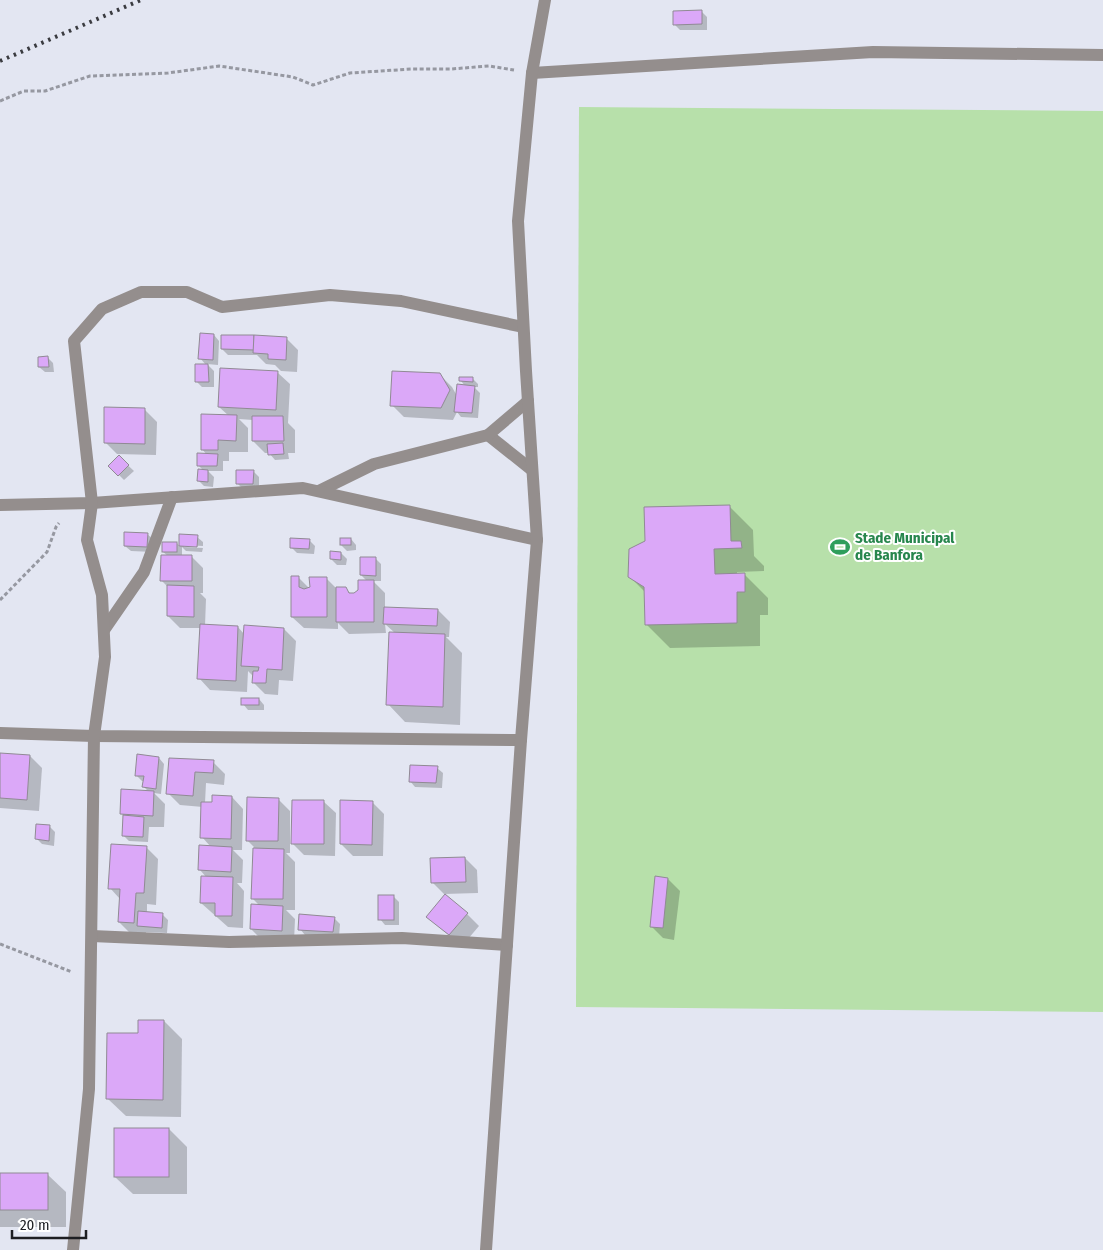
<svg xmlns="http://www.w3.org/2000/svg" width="1103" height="1250" viewBox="0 0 1103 1250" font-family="'Fira Sans Condensed',sans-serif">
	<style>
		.green { fill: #b7e0aa }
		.shadow { fill: #0003 }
		.building { fill: #dba8f8; stroke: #908a94 }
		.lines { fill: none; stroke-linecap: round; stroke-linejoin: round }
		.path { stroke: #9698a1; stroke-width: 3; stroke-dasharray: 4 2.5; stroke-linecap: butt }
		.service { stroke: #948e8d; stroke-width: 12 }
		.minor { stroke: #948e8d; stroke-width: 12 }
		.rail { stroke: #3a3b40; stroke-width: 4; stroke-dasharray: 2.5 5; stroke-linecap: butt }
		.labels { text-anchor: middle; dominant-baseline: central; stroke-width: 4; stroke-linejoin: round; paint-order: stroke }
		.leisure-label { font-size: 15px; font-weight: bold; fill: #27864d; stroke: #fff; text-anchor: start }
	</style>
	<rect width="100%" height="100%" fill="#e3e6f2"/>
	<polygon class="green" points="579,107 1103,111 1103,1012 576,1007"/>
	<g class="shadow">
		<polygon points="702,12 707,17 707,30 680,30 675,25"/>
		<polygon points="214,335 219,341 218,365 207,364 214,371 214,387 202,387 197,382 206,365 200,358"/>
		<polygon points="286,338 298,350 297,372 281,371 275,365 266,364 257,355 228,355 222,349"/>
		<polygon points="48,358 53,363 54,372 45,372 39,367"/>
		<polygon points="278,373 290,384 288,423 295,430 295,453 288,453 289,459 275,460 269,453 265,453 253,441 253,420 239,419 248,428 248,452 229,452 229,461 223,461 223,471 208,471 214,477 213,487 204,486 199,481 204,471 198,465 207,455 202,449 229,416 219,407"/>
		<polygon points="440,375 452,387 457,396 466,387 461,381 472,378 478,384 478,387 474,387 480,393 478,418 461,417 457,412 453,420 404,417 392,405"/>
		<polygon points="145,410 157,422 156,455 117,454 105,442"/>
		<polygon points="119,457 134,471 124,480 110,466"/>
		<polygon points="253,471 259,477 259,489 243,489 237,483"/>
		<polygon points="730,507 753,530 754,556 764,566 764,571 737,572 737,574 744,574 768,598 768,615 760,615 760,646 670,648 646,624 645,592 629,576"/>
		<polygon points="147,534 153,539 153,552 131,551 125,546"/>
		<polygon points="181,535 197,537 203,542 203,546 184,545 184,547 203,548 202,552 186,551 182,547 182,556 192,557 203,568 203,593 200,593 206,599 205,626 238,627 244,634 284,629 296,641 293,681 279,680 278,695 265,694 253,682 254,677 248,671 247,692 210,690 199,678 201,628 180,628 168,616 168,587 161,580 168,556 163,552 177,543 180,547"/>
		<polygon points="351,539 356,545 356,550 347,551 341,545"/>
		<polygon points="309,540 315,546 314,554 297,553 291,547"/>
		<polygon points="341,553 347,559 346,565 337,565 331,559"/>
		<polygon points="375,558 381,564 381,581 373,581 385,593 385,608 438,610 450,622 449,637 446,637 462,653 460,725 405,722 388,704 395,633 385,624 386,633 349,634 338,623 338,629 304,628 292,617 298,577 311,590 326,578 336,588 345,588 351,594 354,594 367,581 361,575"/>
		<polygon points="259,699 264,705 264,710 248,710 243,704"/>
		<polygon points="0,754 30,756 42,768 39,811 0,808"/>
		<polygon points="159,758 164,764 161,794 154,793 165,804 164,827 149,827 148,842 129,841 123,835 124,816 122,814 149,792 143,786 144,781 142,781 136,775"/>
		<polygon points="170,759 213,762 225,774 224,785 206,783 205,803 213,803 232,797 243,809 242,850 233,850 243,860 242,883 237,883 244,891 243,928 228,927 201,903 207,878 200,870 211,847 202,837 203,807 180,805 168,793"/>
		<polygon points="437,768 443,773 442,788 415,787 410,781"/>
		<polygon points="278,799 290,811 290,853 286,853 295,862 295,910 286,910 295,919 294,942 263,941 251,929 260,906 252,898 254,847 247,840"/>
		<polygon points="324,802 336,813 335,856 304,855 292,843"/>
		<polygon points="372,802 384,814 383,856 353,856 341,844"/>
		<polygon points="49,826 55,832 54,846 42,844 36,838"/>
		<polygon points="146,847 158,859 156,905 147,904 147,913 162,914 168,920 167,933 146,932 146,934 131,934 119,922 120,899 110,888"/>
		<polygon points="465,858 477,870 478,893 444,894 432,882"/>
		<polygon points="656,878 668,879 680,891 674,940 663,938 651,926"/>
		<polygon points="393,896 399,902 399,925 385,925 380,919"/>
		<polygon points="467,914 479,926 462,946 440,928 428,917"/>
		<polygon points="334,918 340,924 339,937 305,935 300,929"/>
		<polygon points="164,1021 182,1039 181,1117 126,1116 108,1099"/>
		<polygon points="169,1129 187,1147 187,1194 133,1194 115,1177"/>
		<polygon points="0,1174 48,1175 66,1192 66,1227 0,1227"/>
	</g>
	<g class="building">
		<polygon points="702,10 702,24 673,25 673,11"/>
		<polygon points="200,333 214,334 213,360 198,359"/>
		<polygon points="221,335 254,335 254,350 221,349"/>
		<polygon points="254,335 287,337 286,360 268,359 268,354 253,353"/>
		<polygon points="48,356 49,367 38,367 38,357"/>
		<polygon points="195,364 208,364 209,382 195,382"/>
		<polygon points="220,368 278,371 276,410 218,407"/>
		<polygon points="392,371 440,373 450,390 441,408 390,406"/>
		<polygon points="459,377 473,377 473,382 459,381"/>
		<polygon points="457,384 475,386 472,413 454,412"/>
		<polygon points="104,407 145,408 145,444 104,443"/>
		<polygon points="201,414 237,415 236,441 218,440 218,450 201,450"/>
		<polygon points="252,416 283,416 284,441 252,441"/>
		<polygon points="283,443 284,454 268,455 267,444"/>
		<polygon points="197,453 218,454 217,466 197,466"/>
		<polygon points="119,455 129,465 118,476 108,466"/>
		<polygon points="198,469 208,470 208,482 197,481"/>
		<polygon points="236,470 254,470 253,484 236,484"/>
		<polygon points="730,505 731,541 741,541 742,548 714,549 715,574 745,573 745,592 737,592 737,623 645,625 644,587 628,577 629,549 645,541 644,507"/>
		<polygon points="124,532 148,533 147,547 124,546"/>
		<polygon points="179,534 198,535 197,547 179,546"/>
		<polygon points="290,538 310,539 309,549 290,548"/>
		<rect x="340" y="538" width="11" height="7"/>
		<rect x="162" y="542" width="15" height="10"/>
		<polygon points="330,551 341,552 341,560 330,559"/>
		<polygon points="161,555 192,555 192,581 160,581"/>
		<polygon points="360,557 376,557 376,576 360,575"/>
		<polygon points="291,576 299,576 299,587 304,589 310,587 309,577 327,577 327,617 291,617"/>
		<polygon points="358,580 374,580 374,622 336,622 336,587 346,587 349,593 354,593 358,590"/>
		<polygon points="167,585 194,586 194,617 167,616"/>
		<polygon points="384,607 438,609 437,626 383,624"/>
		<polygon points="200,624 238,626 236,681 197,679"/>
		<polygon points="244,625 284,628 282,670 267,669 266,683 252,683 253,671 258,671 259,667 241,666"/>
		<polygon points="389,632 445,634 443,707 386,705"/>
		<rect x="241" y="698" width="18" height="7"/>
		<polygon points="0,753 30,755 27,800 0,798"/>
		<polygon points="137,754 159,757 156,789 142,787 144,776 135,776"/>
		<polygon points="169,758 214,760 213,773 195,772 193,796 166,794"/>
		<polygon points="410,765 438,766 436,783 409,782"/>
		<polygon points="121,789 154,791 153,816 120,814"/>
		<polygon points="212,795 232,796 231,839 200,838 201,802 212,802"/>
		<polygon points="247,797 279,798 278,841 246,841"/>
		<polygon points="292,800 324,800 324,844 291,844"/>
		<polygon points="340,800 373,801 372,845 340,844"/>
		<polygon points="123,815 144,817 143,837 122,836"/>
		<polygon points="36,824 50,825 49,841 35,839"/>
		<polygon points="111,844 147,846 144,893 136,893 134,923 118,922 120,889 108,889"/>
		<polygon points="199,845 232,847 231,872 198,870"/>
		<polygon points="253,848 284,849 283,899 251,899"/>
		<polygon points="465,857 466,882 431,883 430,858"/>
		<polygon points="201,876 233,877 232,916 215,916 215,903 200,903"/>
		<polygon points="655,876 668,878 663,928 650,927"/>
		<polygon points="445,894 468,913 449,935 426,917"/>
		<rect x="378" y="895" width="16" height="25"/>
		<polygon points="251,904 283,906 282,931 250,929"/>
		<polygon points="138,911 163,913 162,928 137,926"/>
		<polygon points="299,914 335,917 333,932 298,930"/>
		<polygon points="138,1020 164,1020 163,1100 106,1099 107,1033 138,1033"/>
		<rect x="114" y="1128" width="55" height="49"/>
		<rect x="0" y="1173" width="48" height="37"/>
	</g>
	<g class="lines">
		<g class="path">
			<polyline points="0,101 24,91 45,91 90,76 168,73 219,66 293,77 313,85 350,73 412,69 451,69 489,66 514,70"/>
			<polyline points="0,600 47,552 56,527 59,523"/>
			<polyline points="0,944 72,972"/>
		</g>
		<polyline class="service" points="104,630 144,572 172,497"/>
		<g class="minor">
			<polyline points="532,73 873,52 1103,55"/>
			<polyline points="488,435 532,470"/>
			<polyline points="319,491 374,464 488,435 528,401"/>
			<polyline points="0,505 92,503 303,488 537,540"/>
			<polyline points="0,733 94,736 521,740"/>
			<polyline points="92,936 229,942 402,938 507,945"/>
			<polyline points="73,1250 89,1089 94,736 105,657 102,595 87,540 92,503 74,341 102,309 141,292 187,292 222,307 330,295 401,301 523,327"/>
			<polyline points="486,1250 521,740 537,540 526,371 518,221 532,73 545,0"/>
		</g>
		<polyline class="rail" points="0,61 141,0"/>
	</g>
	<defs>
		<symbol id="stadium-bare" viewBox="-9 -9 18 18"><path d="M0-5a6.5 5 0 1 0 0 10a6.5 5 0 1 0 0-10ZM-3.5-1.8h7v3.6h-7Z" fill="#2e9e5b" stroke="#fff" stroke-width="2.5" paint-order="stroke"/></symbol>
	</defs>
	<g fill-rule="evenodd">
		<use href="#stadium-bare" x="826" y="533" width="28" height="28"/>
	</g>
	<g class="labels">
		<g class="leisure-label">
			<text x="855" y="538">Stade Municipal<tspan x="855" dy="17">de Banfora</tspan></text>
		</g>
	</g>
	<path d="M12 1230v8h74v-8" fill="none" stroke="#1d1e22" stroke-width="2.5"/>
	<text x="20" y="1230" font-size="15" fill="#1d1e22" stroke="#ffffff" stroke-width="4" paint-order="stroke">20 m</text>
</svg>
